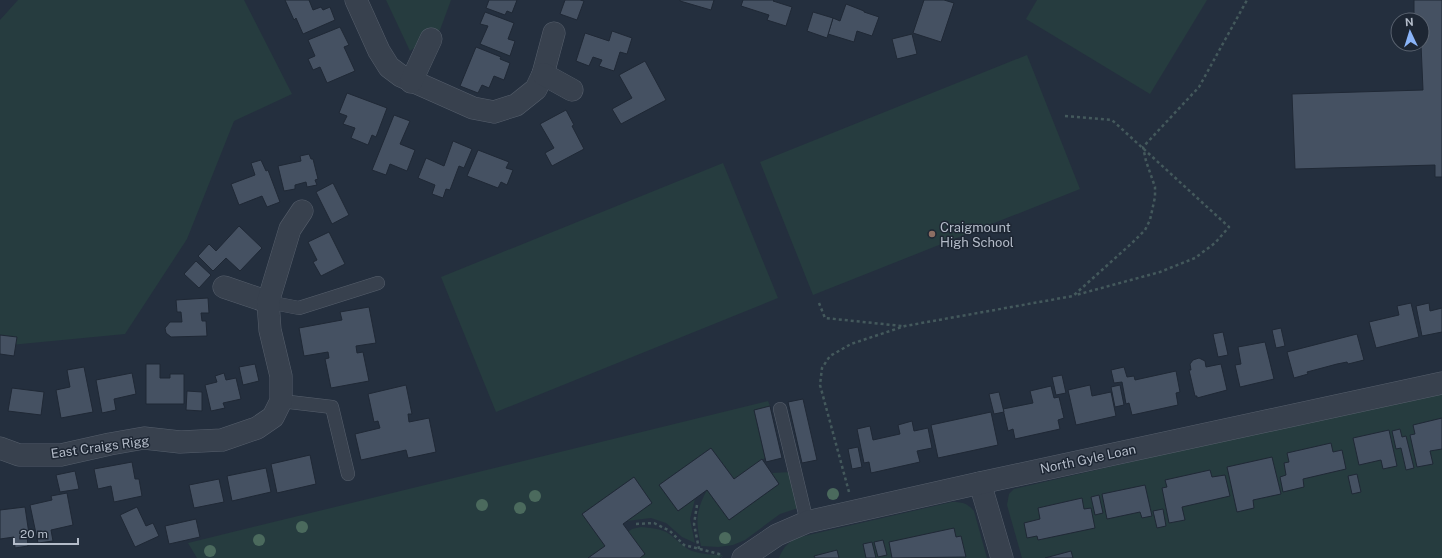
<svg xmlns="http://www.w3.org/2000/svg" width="1442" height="558" viewBox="0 0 1442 558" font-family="'Public Sans',sans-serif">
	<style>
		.green { fill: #263c3f }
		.building { fill: #455162; stroke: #1f2835 }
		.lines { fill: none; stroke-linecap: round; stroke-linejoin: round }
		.lane-casing { stroke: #565f6c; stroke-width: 14 }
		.street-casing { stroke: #565f6c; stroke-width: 23 }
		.path { stroke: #44595c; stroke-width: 2.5; stroke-dasharray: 3 3; stroke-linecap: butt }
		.lane { stroke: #38414e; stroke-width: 13 }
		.street { stroke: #38414e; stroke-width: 22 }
		.tree { fill: #4b6a5d }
		.education-dot { fill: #8d6e63; stroke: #1d2633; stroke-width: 1.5 }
		.labels { text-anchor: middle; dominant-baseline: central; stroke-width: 3; stroke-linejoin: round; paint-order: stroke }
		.poi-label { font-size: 13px; fill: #b4bcc9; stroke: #1d2633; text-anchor: start }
		.street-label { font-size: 13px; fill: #b4bcc9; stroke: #1d2633 }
	</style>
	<rect width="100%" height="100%" fill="#242f3e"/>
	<g class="green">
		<polygon points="18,0 244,0 292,94 234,121 187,239 125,334 0,346 0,20"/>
		<polygon points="386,0 451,0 440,30 410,51"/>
		<polygon points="1037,0 1207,0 1150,94 1026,19"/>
		<polygon points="1027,55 1080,189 813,295 760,162"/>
		<polygon points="723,163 778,298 496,412 441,277"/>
		<polygon points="1442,393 1442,558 1022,558 1007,505 1009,494 1014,489 1265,431"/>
		<polygon points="768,401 770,406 754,410 765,458 734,479 711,448 659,485 678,511 695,499 690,519 695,543 682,537 666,523 651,518 627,521 652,503 634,477 582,514 605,546 588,558 197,558 188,543"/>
		<path d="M791,472L798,508L780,514L745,540L733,545L718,547L701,546C696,522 695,512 707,490L729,520L779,484L772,473Z"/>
		<path d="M952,502C962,502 967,503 974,511L987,558H779C783,547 789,541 800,537Z"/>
		<path d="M641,527C650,528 658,528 666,532C675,537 682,547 692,551C702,554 713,555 723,555L719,558H640L645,554L628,532L632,529Z"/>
	</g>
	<g class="building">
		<polygon points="285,0 309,0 313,10 321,7 323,10 330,7 335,20 303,34 296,18 294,20"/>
		<polygon points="489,0 517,0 512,13 507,11 505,15 486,8"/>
		<polygon points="565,0 580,0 584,1 577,20 560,14"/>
		<polygon points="680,0 714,0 711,10 680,1"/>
		<polygon points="743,0 774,0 773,1 792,7 786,26 767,20 769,15 741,6"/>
		<polygon points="924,0 944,0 954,3 941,42 913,33"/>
		<polygon points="1414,0 1442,0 1442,177 1435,177 1435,165 1295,169 1292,94 1423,90 1421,44 1422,44 1422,20 1414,20"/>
		<polygon points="846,4 864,11 864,12 879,17 872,36 857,31 854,42 828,34 833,18 840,21"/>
		<polygon points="485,12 514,23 508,39 515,41 510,56 480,44 488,26 480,24"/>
		<polygon points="813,12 833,18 827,38 807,31"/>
		<polygon points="340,27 349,45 344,47 355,71 327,83 320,67 313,70 308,59 315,56 308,40"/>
		<polygon points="612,31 632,38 627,54 620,52 614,71 599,66 602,60 593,57 589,66 576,61 585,33 609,41"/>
		<polygon points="912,34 917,54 897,59 892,39"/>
		<polygon points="476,47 501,57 500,59 510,63 504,80 494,76 489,88 482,85 478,93 460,86"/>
		<polygon points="645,61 666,100 621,124 612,109 632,98 619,75"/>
		<polygon points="347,93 387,108 376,137 372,135 368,145 351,138 355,128 343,124 347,116 339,113"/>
		<polygon points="566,110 574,125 572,126 584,149 552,166 545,153 554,148 540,124"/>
		<polygon points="394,115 410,121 400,144 415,150 407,171 390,164 386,175 372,170"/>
		<polygon points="453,141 472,149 464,168 459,166 450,190 446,189 443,198 432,194 435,185 418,178 426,158 444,166"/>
		<polygon points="478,150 509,162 506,168 513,170 507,185 501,182 498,188 467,176"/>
		<polygon points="309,154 311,159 313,159 318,179 315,180 317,185 307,187 306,182 295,185 295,189 284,191 278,166 301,161 300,156"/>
		<polygon points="261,160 266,171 268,170 280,202 267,207 262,196 239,205 231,184 255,175 251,163"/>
		<polygon points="333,183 349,215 332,224 316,192"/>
		<polygon points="239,226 262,248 240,271 226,258 213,271 198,256 209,244 216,251"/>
		<polygon points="329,232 345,264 321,276 313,262 317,260 308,242"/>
		<polygon points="196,261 211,275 199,288 184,274"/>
		<polygon points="208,298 209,313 201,313 202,321 206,321 207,336 171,337 166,333 165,328 170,322 182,322 181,312 177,312 176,300"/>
		<polygon points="1411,303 1419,337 1376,348 1369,322 1399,315 1397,306"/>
		<polygon points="1429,303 1430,311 1442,308 1442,332 1422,336 1416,306"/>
		<polygon points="369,307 376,343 356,346 357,353 363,352 369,381 331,388 325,359 329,358 328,352 304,356 299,328 342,320 340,312"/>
		<polygon points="1281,328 1285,346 1276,348 1272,330"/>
		<polygon points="1223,332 1228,355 1218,357 1213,334"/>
		<polygon points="1357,334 1364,360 1348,364 1347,362 1337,364 1307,372 1308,374 1294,378 1287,352"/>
		<polygon points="0,335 17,337 14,356 0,354"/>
		<polygon points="1265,342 1274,379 1240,387 1235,365 1241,364 1238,347"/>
		<polygon points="1199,358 1205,361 1206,367 1221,364 1227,390 1197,398 1197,396 1195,396 1189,370 1191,370 1190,364 1193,360"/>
		<polygon points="146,364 160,364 160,378 170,378 170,374 184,374 184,404 146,404"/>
		<polygon points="255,364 259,381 243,385 239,367"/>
		<polygon points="84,367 93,412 61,418 56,390 70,387 67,370"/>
		<polygon points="1124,367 1127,377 1134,376 1135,380 1176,371 1180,392 1176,393 1178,405 1132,415 1129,403 1126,404 1122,382 1114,383 1111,370"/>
		<polygon points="132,373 136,394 114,399 116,410 102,413 96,380"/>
		<polygon points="224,373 226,380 236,378 241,399 223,403 225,408 211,411 205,385 217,382 215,376"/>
		<polygon points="1062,375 1066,393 1056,395 1052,377"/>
		<polygon points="406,385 412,414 408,414 409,422 429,418 436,452 408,458 406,450 361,460 355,434 380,428 378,421 374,422 368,394"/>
		<polygon points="1090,385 1092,396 1111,392 1116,416 1076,425 1068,390"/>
		<polygon points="1120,385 1124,405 1115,407 1111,387"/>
		<polygon points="1051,386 1054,398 1059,397 1064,418 1058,420 1060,429 1015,439 1013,429 1008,431 1003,409 1033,403 1030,391"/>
		<polygon points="12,388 44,392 41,415 8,411"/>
		<polygon points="187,391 202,392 202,411 186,410"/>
		<polygon points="999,392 1004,412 994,414 989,394"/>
		<polygon points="803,399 817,460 802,463 788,402"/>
		<polygon points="770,406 782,458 766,462 754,410"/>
		<polygon points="991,412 998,445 938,458 931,425"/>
		<polygon points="1442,418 1442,449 1430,451 1433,464 1417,467 1410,435 1415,434 1413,425"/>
		<polygon points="912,421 914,431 928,428 932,448 917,451 920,462 871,473 869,462 864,463 857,429 870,426 873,440 900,434 898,425"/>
		<polygon points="1400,429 1402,437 1406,436 1414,468 1406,470 1401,448 1396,449 1392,431"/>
		<polygon points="1389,430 1397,466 1383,469 1381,460 1359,465 1353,438"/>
		<polygon points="1331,443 1333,452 1342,450 1346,469 1303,479 1304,487 1283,492 1280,477 1286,475 1284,463 1289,462 1287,453"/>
		<polygon points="858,447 862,467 852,469 848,449"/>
		<polygon points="711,448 734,479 762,459 779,484 729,520 707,490 678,511 659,485"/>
		<polygon points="310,455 316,484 277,493 271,464"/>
		<polygon points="1272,457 1281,494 1253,500 1254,508 1237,512 1227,467"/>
		<polygon points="132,462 135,479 139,479 142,496 114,502 111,486 98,489 94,469"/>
		<polygon points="266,468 271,492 232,501 227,476"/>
		<polygon points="1210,470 1212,477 1225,475 1230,496 1182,507 1185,520 1169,523 1162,488 1167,487 1165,480"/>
		<polygon points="75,471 79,489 60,492 56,475"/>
		<polygon points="1357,474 1361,492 1352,494 1348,476"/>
		<polygon points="634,477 652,503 623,524 645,554 640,558 588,558 605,546 582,514"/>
		<polygon points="219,479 224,502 194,508 189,485"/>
		<polygon points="1145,485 1152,516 1142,518 1140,512 1107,519 1102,494"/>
		<polygon points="67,493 73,525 51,530 53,541 38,543 30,505 52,500 51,496"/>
		<polygon points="1099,495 1103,513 1095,515 1091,497"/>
		<polygon points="1082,498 1084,509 1091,508 1095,528 1038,540 1037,536 1027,538 1024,523 1040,519 1038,508"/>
		<polygon points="25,507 29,534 27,535 28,546 15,548 14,537 0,539 0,510"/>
		<polygon points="137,507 146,526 153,523 159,536 135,547 120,515"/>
		<polygon points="1163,509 1166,526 1157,528 1153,511"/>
		<polygon points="196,519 200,537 169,544 165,526"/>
		<polygon points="954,528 956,537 961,536 966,557 892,558 889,542"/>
		<polygon points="883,540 887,555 878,557 874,542"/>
		<polygon points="872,542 876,558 866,558 863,544"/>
		<polygon points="837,550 839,558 815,558 814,556"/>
		<polygon points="1071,551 1073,558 1045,558"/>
	</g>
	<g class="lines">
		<defs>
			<g id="lane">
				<polyline points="268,302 299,308 378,283"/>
				<polyline points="281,401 332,407 348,474"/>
				<polyline points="780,409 807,522"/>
			</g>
			<g id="street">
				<polyline points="356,0 379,51 389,67 401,76 473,108 494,112 516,105 536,89 543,74 554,33"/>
				<polyline points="543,74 572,90"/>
				<polyline points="411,82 431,39"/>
				<polyline points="224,287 268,302"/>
				<polyline points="0,448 19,455 61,455 110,444 144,438 180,442 222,440 257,428 273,417 281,401 281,376 270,330 268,302 290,229 302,211"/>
				<polyline points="980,483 1002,558"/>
				<polyline points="743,558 777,535 807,522 980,483 1442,383"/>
			</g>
		</defs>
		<use href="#lane" class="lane-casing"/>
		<use href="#street" class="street-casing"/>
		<g class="path">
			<polyline points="1065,116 1112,120 1229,227 1215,243 1195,258 1160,272 1076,295"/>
			<polyline points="819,303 825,318 902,326"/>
			<polyline points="849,492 820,385 822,368 830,356 851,344 905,326 1073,296 1132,243 1145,230 1150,220 1155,197 1155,187 1146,161 1143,147 1199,87 1247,0"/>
			<polyline points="697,505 694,524 699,549"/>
			<polyline points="636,524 654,523 670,531 684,545 719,554 722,557"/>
		</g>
		<use href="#lane" class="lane"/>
		<use href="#street" class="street"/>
	</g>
	<g class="tree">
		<circle cx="833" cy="494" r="6"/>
		<circle cx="535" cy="496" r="6"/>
		<circle cx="482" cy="505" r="6"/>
		<circle cx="520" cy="508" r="6"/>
		<circle cx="302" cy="527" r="6"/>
		<circle cx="725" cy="538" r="6"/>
		<circle cx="259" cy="540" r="6"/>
		<circle cx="210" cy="551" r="6"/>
	</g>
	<circle class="education-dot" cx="932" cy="234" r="4"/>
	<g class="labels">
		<g class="poi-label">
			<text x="940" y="227">Craigmount<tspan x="940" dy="15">High School</tspan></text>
		</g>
		<g class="street-label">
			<text transform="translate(100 447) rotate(-8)">East Craigs Rigg</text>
			<text transform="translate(1088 459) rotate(-12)">North Gyle Loan</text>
		</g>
	</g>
	<g transform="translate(1410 32) rotate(356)"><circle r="19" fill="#1d2633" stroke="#59626f"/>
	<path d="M0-3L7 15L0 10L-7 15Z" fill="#8ab4f8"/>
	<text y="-6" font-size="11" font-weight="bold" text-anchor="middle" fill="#b4bcc9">N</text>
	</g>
	<path d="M14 538v6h64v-6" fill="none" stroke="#b4bcc9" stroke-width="2"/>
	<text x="20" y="538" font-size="12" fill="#b4bcc9" stroke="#1d2633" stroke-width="3" paint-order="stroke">20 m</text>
</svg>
